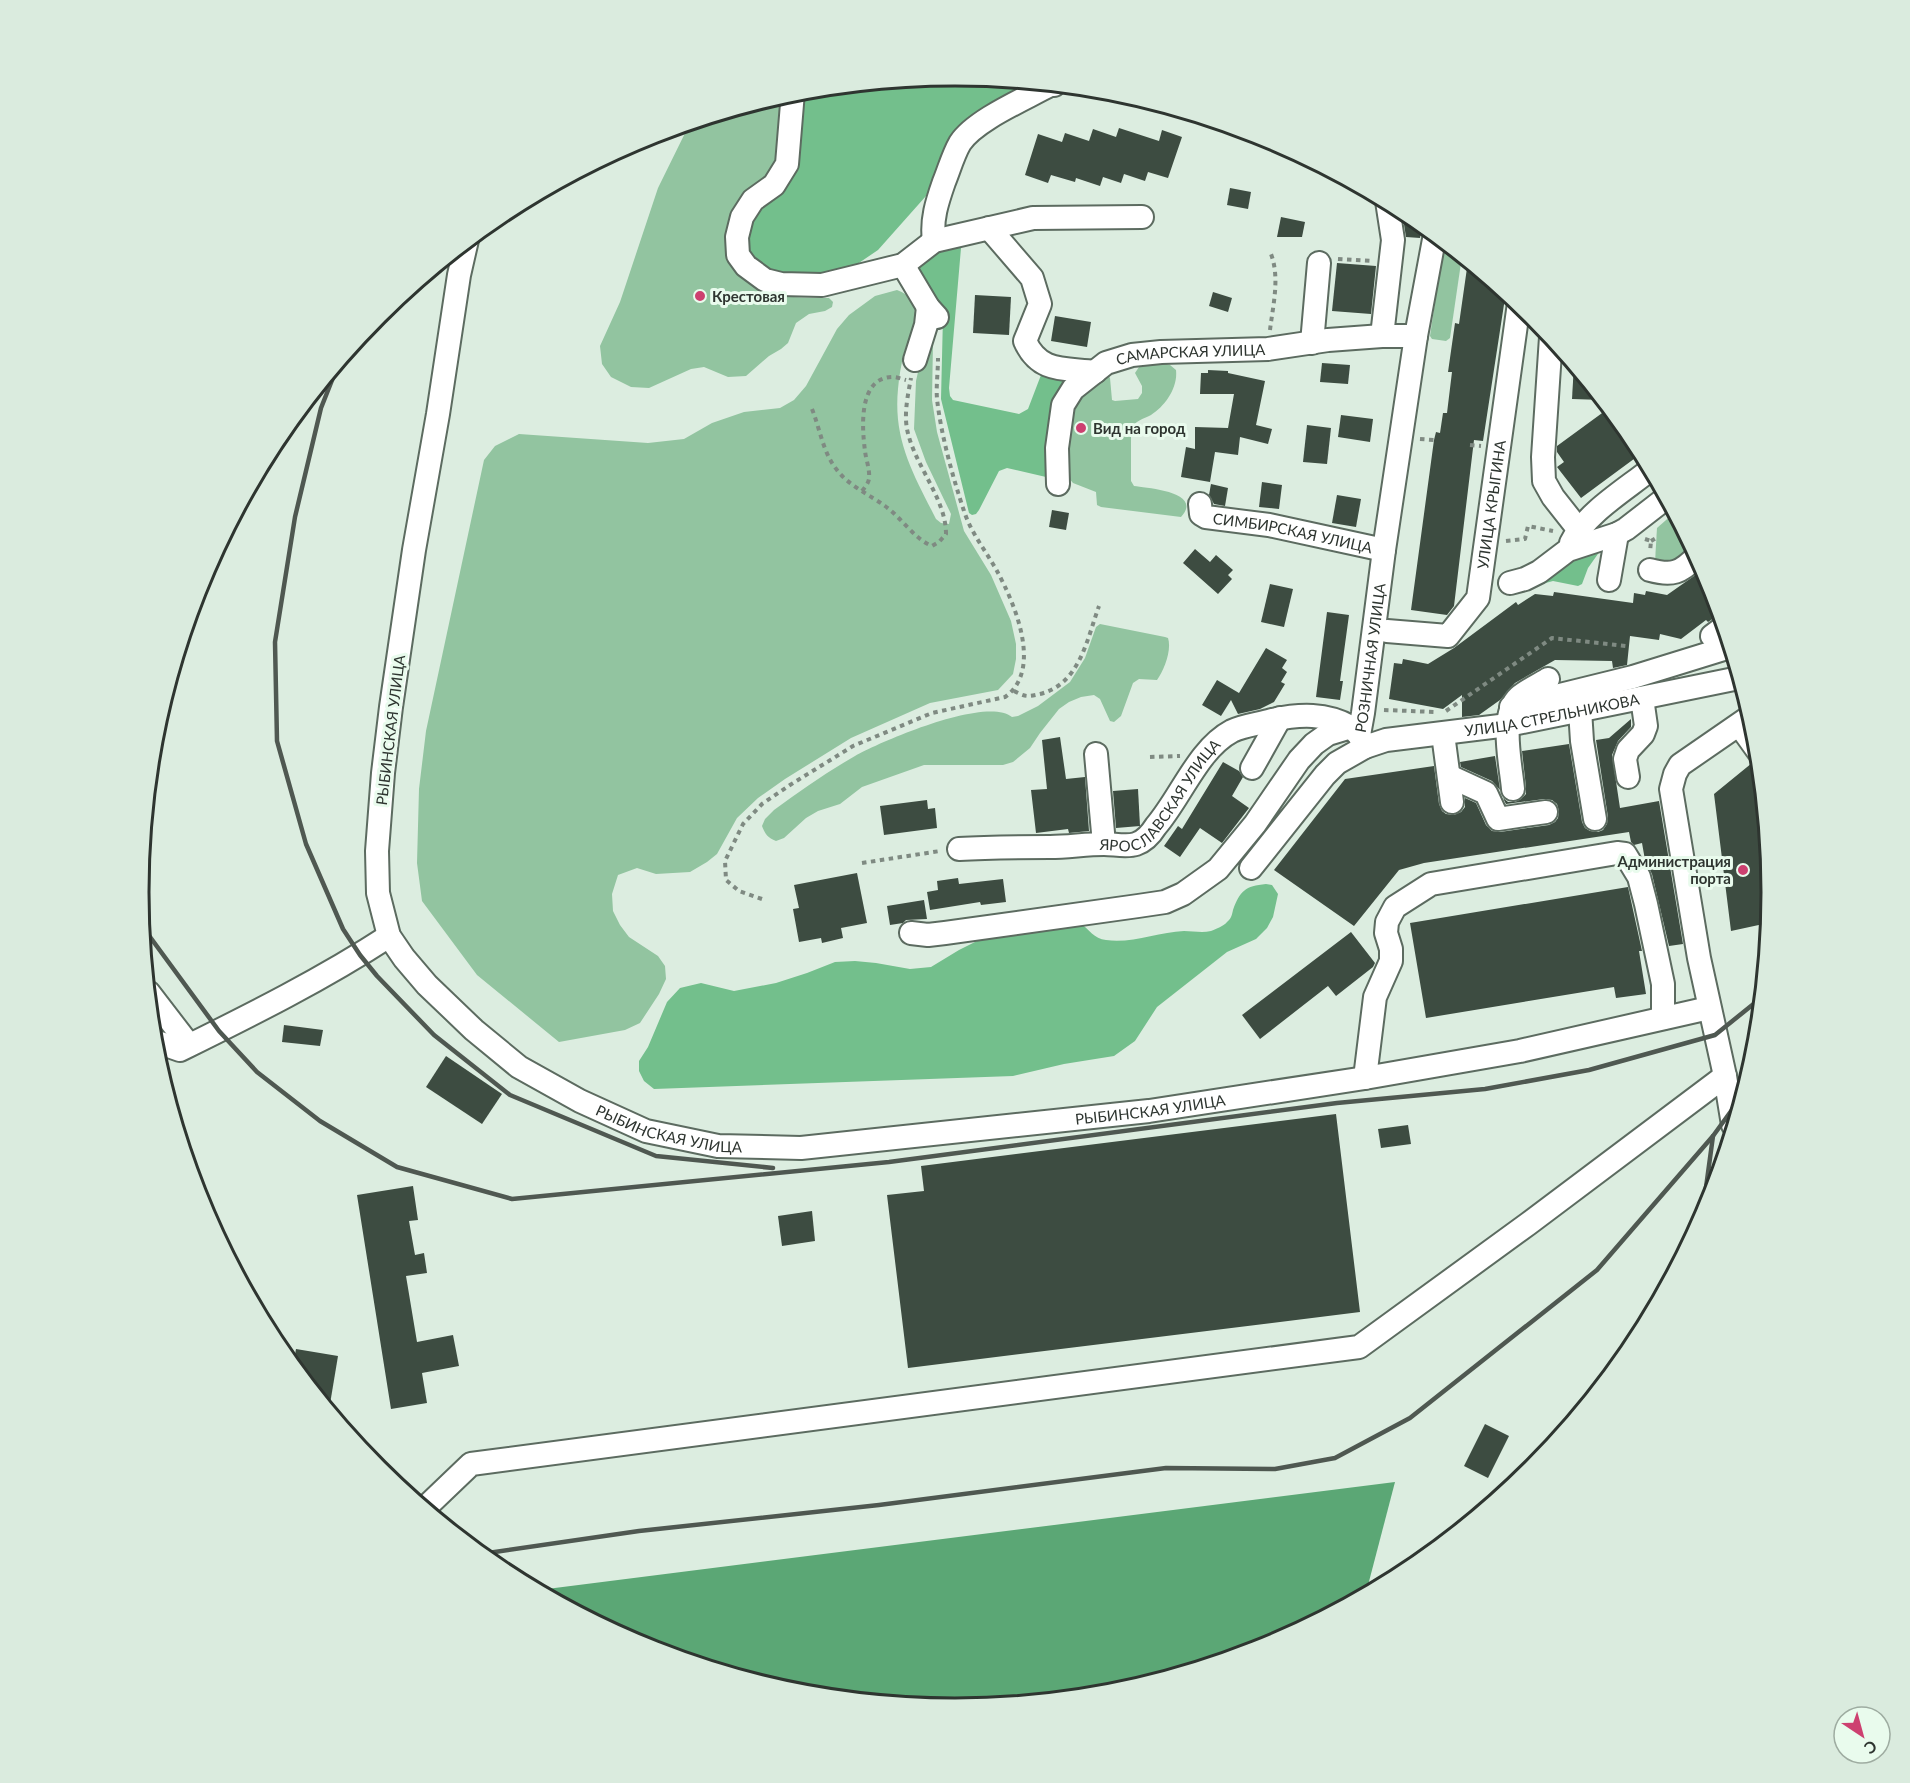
<svg xmlns="http://www.w3.org/2000/svg" width="1910" height="1783" viewBox="0 0 1910 1783" font-family="Lato,sans-serif">
	<style>
		.green { fill: #92c4a0 }
		.forest { fill: #73bf8c }
		.water { fill: #5ba775 }
		.building { fill: #3d4c41 }
		.lines { fill: none; stroke-linecap: round; stroke-linejoin: round }
		.minor-casing { stroke: #5c6b60; stroke-width: 26 }
		.path { stroke: #7f8a82; stroke-width: 4; stroke-dasharray: 4.5 4.5; stroke-linecap: butt }
		.minor { stroke: #fff; stroke-width: 22 }
		.rail { stroke: #4f5851; stroke-width: 4.5 }
		.poi-dot { fill: #cd4070; stroke: #e9fbed; stroke-width: 2 }
		.labels { text-anchor: middle; dominant-baseline: central; stroke-width: 6; stroke-linejoin: round; paint-order: stroke }
		.poi-label { font-size: 15px; font-weight: bold; fill: #2e3530; stroke: #e9fbed; text-anchor: start }
		.street-label { font-size: 15px; fill: #2e3530; stroke: #e9fbed }
		.rim { fill: none; stroke: #2e3530; stroke-width: 3 }
	</style>
	<rect width="100%" height="100%" fill="#dcede0"/>
	<g class="green">
		<path d="M783,95L778,159L738,273C764,300 794,297 829,298L833,302L832,307L825,311L809,314L796,323L788,343L781,349L769,356L746,376L728,377L704,367L691,369L649,388L631,387L611,377L602,364L600,346L620,302L658,188L690,123Z"/>
		<polygon points="1449,245 1462,256 1450,338 1446,341 1432,339 1430,336 1442,254"/>
		<path d="M897,290C928,301 911,331 904,353C901,365 899,377 898,389C893,441 914,475 936,519L941,523L949,524L951,514L926,462L914,429L916,381L920,363L933,342L932,400L937,432L964,531L991,575L1011,621L1016,644V659L1013,674L998,690L930,703L851,738L785,779L758,798L737,818L717,854L707,862L690,872L656,874L637,868L618,875L612,894L613,911L620,925L629,937L658,956L665,966L666,979L659,994L640,1023L625,1030L559,1042L477,975L422,901L417,863L419,789L426,731L484,460L495,446L519,434L648,443L684,439L712,423L744,412L780,408L794,400L806,386L837,329L849,315L875,296Z"/>
		<path d="M1163,363L1170,365L1176,370C1178,388 1165,406 1151,415C1143,419 1135,421 1131,429V481L1134,486C1148,488 1204,492 1181,517L1101,507L1097,505L1096,492L1073,483L1067,476V449L1071,408L1081,392L1108,375L1110,378L1112,400L1115,401L1138,399L1142,393V386L1135,373L1139,367Z"/>
		<polygon points="1674,513 1693,549 1671,565 1655,562 1657,528"/>
		<path d="M1100,624L1165,637L1168,638C1172,650 1164,670 1157,680L1139,679L1133,683L1121,716L1114,722L1110,721L1100,699L1094,695L1081,697L1069,702L1059,709L1040,733L1030,748L1013,762L1003,765H924L862,787L840,804L818,811L806,818L784,838L776,841C768,838 765,834 762,826L765,819L774,810C800,791 827,772 855,756C882,741 986,696 1012,717L1018,716L1038,706L1070,682L1085,658L1096,627Z"/>
	</g>
	<g class="forest">
		<polygon points="955,75 1037,83 949,141 926,196 878,250 850,269 820,276 797,276 770,270 750,255 746,241 748,223 759,207 780,189 801,90"/>
		<polygon points="960,245 961,248 949,388 950,396 953,400 1019,414 1028,409 1041,375 1073,374 1050,475 1046,477 1007,468 999,471 979,510 976,514 972,515 969,513 941,399 943,316 915,269 938,249"/>
		<polygon points="1600,551 1588,568 1582,584 1578,586 1553,581 1542,584 1540,581 1571,556"/>
		<path d="M1266,884L1272,885L1278,894L1273,917L1267,928L1256,939L1227,952L1157,1007L1135,1041L1114,1056L1064,1064L1013,1076L654,1089L644,1081L639,1071V1061L648,1047L667,1002L680,988L701,983L734,991L776,983L807,973L835,962L855,961L876,963L910,969L931,967L959,950L979,940L1003,935L1080,923C1089,929 1094,939 1106,940C1131,944 1158,932 1184,931C1193,931 1202,933 1211,931C1216,929 1224,926 1227,922C1231,919 1232,915 1233,910C1240,891 1245,886 1266,884Z"/>
	</g>
	<polygon class="water" points="1395,1482 1366,1593 1267,1646 1114,1692 955,1708 795,1692 642,1646 539,1590"/>
	<g class="building">
		<polygon points="1119,128 1159,141 1162,130 1182,137 1168,178 1148,172 1145,181 1124,174 1121,183 1103,177 1100,186 1076,178 1075,182 1051,175 1048,183 1025,175 1038,134 1062,142 1065,133 1089,141 1093,129 1116,137"/>
		<polygon points="1230,188 1251,192 1248,209 1227,205"/>
		<polygon points="1404,210 1423,224 1420,238 1406,237 1403,218"/>
		<polygon points="1281,217 1305,222 1302,237 1277,237"/>
		<polygon points="1468,261 1501,288 1500,297 1505,298 1483,441 1474,440 1454,606 1447,615 1411,610 1434,440 1436,432 1440,433 1443,413 1447,413 1452,372 1448,372 1455,323 1459,324"/>
		<polygon points="1337,263 1376,266 1371,314 1332,311"/>
		<polygon points="1213,292 1232,298 1228,312 1209,306"/>
		<polygon points="975,295 1011,297 1009,335 973,333"/>
		<polygon points="1055,316 1091,322 1087,347 1051,341"/>
		<polygon points="1322,363 1350,365 1348,384 1320,382"/>
		<polygon points="1574,364 1603,400 1572,399"/>
		<polygon points="1208,370 1228,371 1228,373 1265,381 1256,425 1272,429 1268,444 1240,437 1238,455 1215,452 1210,482 1181,477 1186,447 1195,449 1195,427 1228,428 1234,394 1200,394 1201,373 1208,373"/>
		<polygon points="1609,408 1634,438 1642,453 1581,498 1557,467 1564,462 1557,452 1557,446"/>
		<polygon points="1341,415 1373,419 1370,442 1338,437"/>
		<polygon points="1307,425 1331,428 1327,464 1303,462"/>
		<polygon points="1262,482 1282,485 1279,509 1259,507"/>
		<polygon points="1211,484 1228,488 1225,506 1214,504 1209,495"/>
		<polygon points="1337,495 1361,499 1356,527 1332,523"/>
		<polygon points="1052,510 1069,513 1066,530 1049,527"/>
		<polygon points="1195,549 1210,562 1216,555 1233,570 1228,575 1232,579 1218,594 1183,563"/>
		<polygon points="1704,569 1709,579 1720,614 1708,622 1706,620 1681,639 1660,634 1659,640 1630,636 1627,665 1613,668 1612,661 1555,660 1515,683 1500,700 1479,715 1462,717 1462,695 1443,709 1389,699 1394,663 1402,664 1403,659 1428,664 1454,648 1516,602 1518,605 1535,594 1553,596 1554,592 1633,603 1634,593 1645,595 1646,591 1667,595"/>
		<polygon points="1270,584 1293,589 1284,627 1261,622"/>
		<polygon points="1327,612 1349,615 1340,681 1343,681 1340,700 1316,697"/>
		<polygon points="1266,648 1287,660 1282,668 1287,672 1281,682 1285,684 1274,702 1260,709 1238,714 1231,700 1221,716 1202,705 1217,680 1239,693"/>
		<polygon points="1631,719 1631,727 1618,741 1612,755 1620,808 1659,801 1683,944 1669,946 1652,874 1645,860 1642,843 1634,845 1631,842 1629,832 1424,863 1399,870 1354,926 1274,870 1345,779 1434,766 1439,804 1442,811 1446,814 1454,815 1461,812 1465,807 1465,798 1476,803 1486,825 1492,831 1500,832 1549,825 1555,822 1558,818 1559,811 1557,804 1552,800 1544,799 1506,804 1503,798 1508,802 1515,802 1521,799 1526,794 1526,787 1522,751 1569,744 1582,822 1585,828 1590,831 1598,832 1603,830 1607,824 1608,817 1596,740 1609,738"/>
		<polygon points="1060,737 1066,779 1085,777 1089,831 1069,833 1068,829 1036,833 1031,790 1047,789 1042,740"/>
		<polygon points="1495,756 1500,790 1492,781 1461,767 1460,762"/>
		<polygon points="1223,762 1239,771 1243,777 1232,796 1249,808 1222,843 1200,828 1180,857 1164,846 1178,826 1182,829"/>
		<polygon points="1752,763 1759,764 1764,815 1757,821 1768,923 1731,931 1714,794"/>
		<polygon points="1138,789 1140,826 1116,828 1113,791"/>
		<polygon points="927,800 928,809 935,808 937,828 884,835 880,806"/>
		<polygon points="857,873 867,923 841,928 843,938 822,943 821,938 799,942 793,909 799,908 794,885"/>
		<polygon points="958,878 959,884 1003,879 1006,902 981,905 980,902 930,910 927,892 938,890 937,881"/>
		<polygon points="1628,887 1642,951 1639,951 1646,994 1616,998 1614,987 1426,1018 1410,923"/>
		<polygon points="924,900 927,919 906,920 903,923 890,925 887,906"/>
		<polygon points="1351,932 1375,963 1373,967 1336,996 1328,986 1260,1039 1242,1015"/>
		<polygon points="284,1025 323,1030 320,1046 282,1042"/>
		<polygon points="446,1056 502,1094 482,1124 426,1087"/>
		<polygon points="1336,1114 1360,1312 908,1368 887,1195 924,1191 921,1166"/>
		<polygon points="1408,1125 1411,1144 1381,1148 1378,1129"/>
		<polygon points="413,1186 418,1220 409,1221 415,1255 424,1253 427,1273 406,1276 417,1342 453,1335 459,1366 422,1373 427,1403 391,1409 357,1195"/>
		<polygon points="812,1211 815,1241 782,1246 778,1216"/>
		<polygon points="296,1349 338,1356 329,1410 293,1366"/>
		<polygon points="1485,1424 1509,1436 1488,1478 1464,1466"/>
	</g>
	<g class="lines">
		<defs>
			<g id="minor">
				<polyline points="793,92 787,164 774,185 753,200 742,217 737,237 738,255 746,266 765,280 781,284 822,285 903,265 934,241 1033,218 1142,217"/>
				<path d="M989,228L1032,278L1040,304L1025,341C1039,373 1064,368 1095,372"/>
				<path id="s1" d="M467,240L459,275L438,414L414,550L391,707L383,773L377,851L378,893L389,936L404,958L427,985L474,1030L519,1067L580,1101L646,1131L718,1146L801,1148L1149,1111L1365,1078L1520,1051L1709,1008"/>
				<path d="M934,241C931,220 937,202 944,182C949,170 953,155 960,143C975,120 1025,99 1050,85H1054"/>
				<polyline points="903,265 928,307 937,317"/>
				<polyline points="1382,336 1393,240 1387,201"/>
				<polyline points="1551,337 1543,457 1544,481 1553,497 1579,530"/>
				<polyline points="1312,343 1319,263"/>
				<polyline points="915,360 926,325 928,307"/>
				<path id="s2" d="M1058,484L1057,448L1063,405L1073,389L1106,363L1132,355L1161,352L1268,349L1328,340L1382,336H1416"/>
				<path id="s3" d="M1200,504L1201,514L1206,517L1269,525L1384,550"/>
				<path d="M1571,543C1586,513 1625,490 1651,469"/>
				<path d="M1650,570C1672,576 1681,573 1697,556"/>
				<polyline points="1609,580 1617,534"/>
				<polyline points="1510,583 1525,579 1539,572 1568,550 1617,534 1626,529 1666,498"/>
				<path id="s4" d="M1387,631L1448,636L1478,598L1519,303"/>
				<polyline points="1712,636 1724,627"/>
				<polyline points="1511,707 1633,677 1730,647"/>
				<polyline points="1580,710 1582,741 1595,819"/>
				<polyline points="1740,726 1758,751"/>
				<polyline points="1443,734 1452,802"/>
				<path id="s5" d="M1359,735L1363,713L1384,550L1416,336L1435,234"/>
				<path id="s6" d="M1365,747L1386,740L1508,725L1739,678"/>
				<polyline points="1096,754 1104,844"/>
				<polyline points="1252,768 1280,718"/>
				<polyline points="1449,776 1486,793 1498,819 1546,812"/>
				<polyline points="1628,777 1625,759 1628,750 1643,734 1646,726 1642,698"/>
				<path d="M1513,789C1511,765 1499,715 1519,697C1527,690 1539,685 1548,679"/>
				<path id="s7" d="M959,849C989,847 1019,847 1050,847C1068,847 1086,844 1104,844C1114,844 1127,847 1136,844C1145,841 1151,834 1156,826C1181,797 1198,749 1232,731C1244,725 1259,724 1272,720C1300,714 1326,713 1351,727"/>
				<polyline points="911,933 928,935 945,933 1138,906 1165,902 1183,894 1218,869 1255,824 1299,760 1314,744 1328,734 1351,727 1359,735 1365,747 1337,763 1325,775 1251,868"/>
				<polyline points="149,993 189,1045"/>
				<path d="M154,1044L160,1043L180,1050C251,1015 323,979 389,936"/>
				<polyline points="1365,1078 1375,997 1391,961 1391,949 1386,933 1387,922 1395,907 1431,884 1617,853 1625,854 1639,877 1646,904 1663,984 1663,1018"/>
				<polyline points="1733,1125 1725,1076 1699,958 1671,789 1675,774 1680,765 1751,716"/>
				<polyline points="425,1508 471,1464 1359,1347 1528,1224 1725,1076"/>
			</g>
		</defs>
		<use href="#minor" class="minor-casing"/>
		<g class="path">
			<polyline points="1338,259 1372,261"/>
			<path d="M1270,330C1273,305 1280,278 1271,254"/>
			<path d="M812,409C820,429 823,453 837,470C849,486 870,495 885,506C902,518 913,538 932,546L939,542L946,534C946,498 914,465 907,429C904,413 908,394 911,378"/>
			<polyline points="1420,439 1434,440"/>
			<polyline points="1470,445 1481,446"/>
			<path d="M862,491C865,487 868,484 869,479C870,469 866,460 865,451C862,428 858,378 892,377C897,377 902,379 906,380"/>
			<polyline points="1645,539 1651,541 1650,552"/>
			<polyline points="1506,541 1525,539 1528,526 1553,531"/>
			<polyline points="1651,541 1656,538"/>
			<path d="M1014,691C1026,697 1027,697 1040,694C1080,684 1087,639 1099,606"/>
			<polyline points="1384,710 1436,712"/>
			<polyline points="1446,711 1552,638 1626,646"/>
			<polyline points="1150,757 1180,756"/>
			<polyline points="862,863 940,851"/>
			<path d="M762,899L739,891L726,880L725,861L743,824L762,804L790,785L853,746L932,713L1005,697C1043,670 1015,604 997,571C986,551 971,533 964,511C953,478 941,435 937,399C936,386 938,372 938,358"/>
		</g>
		<use href="#minor" class="minor"/>
		<g class="rail">
			<polyline points="340,360 321,408 295,517 275,642 277,741 306,844 343,929 360,955 377,976 434,1035 510,1095 656,1156 773,1168"/>
			<polyline points="142,926 219,1031 257,1072 320,1121 397,1167 512,1199 889,1162 1337,1103 1485,1089 1589,1070 1715,1035 1761,998"/>
			<polyline points="1702,1217 1713,1136"/>
			<polyline points="481,1554 639,1531 879,1505 1166,1468 1275,1469 1335,1458 1410,1418 1597,1270 1713,1136 1742,1096"/>
		</g>
	</g>
	<g class="poi-dot">
		<circle cx="700" cy="296" r="6"/>
		<circle cx="1081" cy="428" r="6"/>
		<circle cx="1743" cy="870" r="6"/>
	</g>
	<g class="labels">
		<g class="poi-label">
			<text x="712" y="296">Крестовая</text>
			<text x="1093" y="428">Вид на город</text>
			<text x="1731" y="861" text-anchor="end">Администрация<tspan x="1731" dy="17">порта</tspan></text>
		</g>
		<g class="street-label">
			<text stroke="none"><textPath href="#s2" startOffset="226">САМАРСКАЯ УЛИЦА</textPath></text>
			<text stroke="none"><textPath href="#s4" startOffset="204">УЛИЦА КРЫГИНА</textPath></text>
			<text stroke="none"><textPath href="#s3" startOffset="104">СИМБИРСКАЯ УЛИЦА</textPath></text>
			<text stroke="none"><textPath href="#s5" startOffset="78">РОЗНИЧНАЯ УЛИЦА</textPath></text>
			<text stroke="none"><textPath href="#s6" startOffset="190">УЛИЦА СТРЕЛЬНИКОВА</textPath></text>
			<text transform="translate(390 730) rotate(-83)">РЫБИНСКАЯ УЛИЦА</text>
			<text stroke="none"><textPath href="#s7" startOffset="225">ЯРОСЛАВСКАЯ УЛИЦА</textPath></text>
			<text stroke="none"><textPath href="#s1" startOffset="1540">РЫБИНСКАЯ УЛИЦА</textPath></text>
			<text stroke="none"><textPath href="#s1" startOffset="1054">РЫБИНСКАЯ УЛИЦА</textPath></text>
		</g>
	</g>
	<path d="M0 0H1910V1783H0ZM149 892a806 806 0 1 1 1612 0a806 806 0 1 1-1612 0Z" fill="#daebde" fill-rule="evenodd"/>
	<path class="rim" d="M149 892a806 806 0 1 1 1612 0a806 806 0 1 1-1612 0Z"/>
	<g transform="translate(1862 1735) rotate(144)"><circle r="28" fill="#e9fbed" stroke="#9eaca1" stroke-width="1.5"/>
	<path d="M0-4.5L10 22L0 15L-10 22Z" fill="#cd4070"/>
	<text y="-9" font-size="16" font-weight="bold" text-anchor="middle" fill="#2e3530">С</text>
	</g>
</svg>
